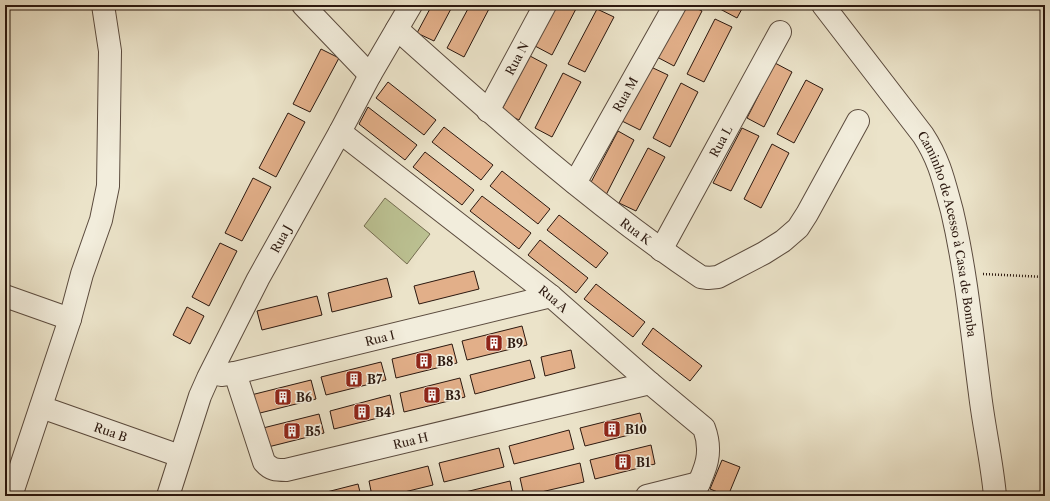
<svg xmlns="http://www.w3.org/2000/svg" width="1050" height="501" viewBox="0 0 1050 501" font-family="'Libre Caslon Text',serif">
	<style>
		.pitch { fill: #bcc293; stroke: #746d51 }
		.building { fill: #e2af89; stroke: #2b180f }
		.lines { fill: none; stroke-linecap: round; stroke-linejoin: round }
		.minor-casing { stroke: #5b4b3e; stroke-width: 24 }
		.path { stroke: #2b180f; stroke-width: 2.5; stroke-dasharray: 1 2; stroke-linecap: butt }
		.minor { stroke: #f2eddc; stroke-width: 22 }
		.labels { text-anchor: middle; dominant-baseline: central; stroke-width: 3.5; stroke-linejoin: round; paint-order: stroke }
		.street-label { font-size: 12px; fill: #2b180f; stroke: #f2eddc }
		.poi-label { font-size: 12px; font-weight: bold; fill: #2b180f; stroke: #f2eddc; text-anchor: start }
	</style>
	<rect width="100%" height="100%" fill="#ebe3c9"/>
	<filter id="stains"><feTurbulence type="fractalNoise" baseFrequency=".005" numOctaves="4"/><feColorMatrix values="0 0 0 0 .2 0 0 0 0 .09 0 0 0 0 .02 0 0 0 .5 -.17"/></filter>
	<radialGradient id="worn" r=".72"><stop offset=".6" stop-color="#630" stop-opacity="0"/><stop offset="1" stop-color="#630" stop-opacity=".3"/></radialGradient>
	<polygon class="pitch" points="385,198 430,234 407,264 364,226"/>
	<g class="building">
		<polygon points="432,5 453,5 434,41 417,33"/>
		<polygon points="470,5 491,5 464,57 447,48"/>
		<polygon points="556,5 578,5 552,55 535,46"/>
		<polygon points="683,5 690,5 702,11 674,66 657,57"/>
		<polygon points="723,5 744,5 737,18 720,9"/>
		<polygon points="597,9 614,17 585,72 568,64"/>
		<polygon points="715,19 732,27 704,82 687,74"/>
		<polygon points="321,49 339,58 310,112 293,104"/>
		<polygon points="530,56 547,65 519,120 501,111"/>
		<polygon points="775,63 792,72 764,127 747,118"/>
		<polygon points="651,67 668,75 640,130 622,121"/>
		<polygon points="563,73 581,82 552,137 535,128"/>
		<polygon points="806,80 823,89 794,143 777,134"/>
		<polygon points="388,82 436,120 424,135 376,98"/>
		<polygon points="681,83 698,92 670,147 653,138"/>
		<polygon points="368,107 417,145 405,160 359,124"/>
		<polygon points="288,113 305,122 276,177 259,168"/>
		<polygon points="444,127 493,165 481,180 432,142"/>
		<polygon points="742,128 759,136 731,191 713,183"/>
		<polygon points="618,131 634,140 606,195 589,186"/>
		<polygon points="772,144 789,153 761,208 744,199"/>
		<polygon points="648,148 665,157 636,211 619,203"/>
		<polygon points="425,152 474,190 462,205 413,167"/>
		<polygon points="502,171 550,209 538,224 490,186"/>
		<polygon points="253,178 271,187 242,241 225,233"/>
		<polygon points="482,196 531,233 519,249 470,211"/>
		<polygon points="559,215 608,253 596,268 547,230"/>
		<polygon points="540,240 588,278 576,293 528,255"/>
		<polygon points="220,243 237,251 209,306 192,297"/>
		<polygon points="474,271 479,289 419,304 414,286"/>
		<polygon points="387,278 392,297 332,312 328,293"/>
		<polygon points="596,284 645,322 633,337 584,299"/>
		<polygon points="317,296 322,315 262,330 257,311"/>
		<polygon points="187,307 204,316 190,344 173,335"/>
		<polygon points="522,326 527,345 467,360 462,341"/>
		<polygon points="653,328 702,366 690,381 642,344"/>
		<polygon points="452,344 457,363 396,378 392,359"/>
		<polygon points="571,350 575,368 545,376 541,357"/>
		<polygon points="530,360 535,378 475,394 470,375"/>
		<polygon points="381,362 386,380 326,395 321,377"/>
		<polygon points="460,378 465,397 404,412 400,393"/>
		<polygon points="311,380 316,399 256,414 251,395"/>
		<polygon points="390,395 394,414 334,429 330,411"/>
		<polygon points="640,413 645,431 585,446 580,428"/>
		<polygon points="319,414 324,433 264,448 259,429"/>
		<polygon points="569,430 574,449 514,464 509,446"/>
		<polygon points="651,445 655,464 595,479 590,460"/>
		<polygon points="499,448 504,467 444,482 439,463"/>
		<polygon points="722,460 740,467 728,496 710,489"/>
		<polygon points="580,463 584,482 524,496 520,478"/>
		<polygon points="428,466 433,485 388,496 372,496 369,481"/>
		<polygon points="510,481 513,496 449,496"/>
		<polygon points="358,484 361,496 311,496"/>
	</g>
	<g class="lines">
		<defs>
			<g id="minor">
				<polyline points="303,5 370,75"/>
				<path id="s1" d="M823,5L923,135C940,161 944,182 952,211C966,271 972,333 980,394C984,428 992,462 995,496"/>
				<path id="s2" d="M397,29C494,116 592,204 701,277L708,278L718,277L764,253L783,241L798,228L807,214L858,121"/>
				<path id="s3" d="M488,111L545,5"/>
				<path id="s4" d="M340,132L551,296L650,383L704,428C714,455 704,472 693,496"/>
				<path id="s5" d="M575,183L675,5"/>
				<path id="s6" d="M661,250L780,32"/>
				<polyline points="5,296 70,319"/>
				<path id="s7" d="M235,373L264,462C271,470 276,470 286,470L650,383"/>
				<path id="s8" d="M221,375L235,373L551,296"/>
				<path id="s9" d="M41,407L180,456"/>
				<polyline points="11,496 70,319 82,274 101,220 108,186 110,51 103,5"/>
				<path id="s10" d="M168,496L200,396L208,378L258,279L340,132L370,75L411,5"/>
				<polyline points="647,496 699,483"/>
			</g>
		</defs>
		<use href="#minor" class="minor-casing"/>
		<polyline class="path" points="983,274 1045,277"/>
		<use href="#minor" class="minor"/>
	</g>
	<defs>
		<symbol id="building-square" viewBox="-11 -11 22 22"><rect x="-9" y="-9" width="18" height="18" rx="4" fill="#8f2418" stroke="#f2eddc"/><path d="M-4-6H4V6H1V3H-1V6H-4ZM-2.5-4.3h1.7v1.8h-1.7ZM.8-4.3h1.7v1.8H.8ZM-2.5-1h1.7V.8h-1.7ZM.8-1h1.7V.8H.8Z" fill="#fff"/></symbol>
	</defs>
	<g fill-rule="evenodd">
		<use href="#building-square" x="484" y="333" width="20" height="20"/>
		<use href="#building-square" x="414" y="351" width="20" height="20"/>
		<use href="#building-square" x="344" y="369" width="20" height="20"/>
		<use href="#building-square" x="422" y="385" width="20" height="20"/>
		<use href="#building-square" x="273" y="387" width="20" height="20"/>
		<use href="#building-square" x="352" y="402" width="20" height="20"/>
		<use href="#building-square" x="602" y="419" width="20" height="20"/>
		<use href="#building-square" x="282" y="421" width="20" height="20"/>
		<use href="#building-square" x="613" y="452" width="20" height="20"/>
	</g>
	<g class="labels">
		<g class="street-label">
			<text stroke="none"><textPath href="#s3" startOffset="60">Rua N</textPath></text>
			<text stroke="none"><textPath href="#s5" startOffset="102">Rua M</textPath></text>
			<text stroke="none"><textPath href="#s6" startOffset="124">Rua L</textPath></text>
			<text stroke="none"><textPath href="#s2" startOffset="313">Rua K</textPath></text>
			<text stroke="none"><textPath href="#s1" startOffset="267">Caminho de Acesso à Casa de Bomba</textPath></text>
			<text stroke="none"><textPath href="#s10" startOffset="282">Rua J</textPath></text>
			<text stroke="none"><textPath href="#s4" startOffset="271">Rua A</textPath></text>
			<text stroke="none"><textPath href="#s8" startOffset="163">Rua I</textPath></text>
			<text stroke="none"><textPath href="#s9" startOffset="74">Rua B</textPath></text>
			<text stroke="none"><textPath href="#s7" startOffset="246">Rua H</textPath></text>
		</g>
		<g class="poi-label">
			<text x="507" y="343">B9</text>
			<text x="437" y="361">B8</text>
			<text x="367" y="379">B7</text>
			<text x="445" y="395">B3</text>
			<text x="296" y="397">B6</text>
			<text x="375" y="412">B4</text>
			<text x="625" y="429">B10</text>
			<text x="305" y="431">B5</text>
			<text x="636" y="462">B1</text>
		</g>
	</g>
	<rect width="1050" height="501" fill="none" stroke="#ebe3c9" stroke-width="20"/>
	<rect x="6" y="6" width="1038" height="489" fill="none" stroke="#2b180f" stroke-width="2"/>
	<rect x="10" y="10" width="1030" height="481" fill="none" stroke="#2b180f"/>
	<rect width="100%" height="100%" filter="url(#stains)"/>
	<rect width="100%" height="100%" fill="url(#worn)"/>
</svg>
